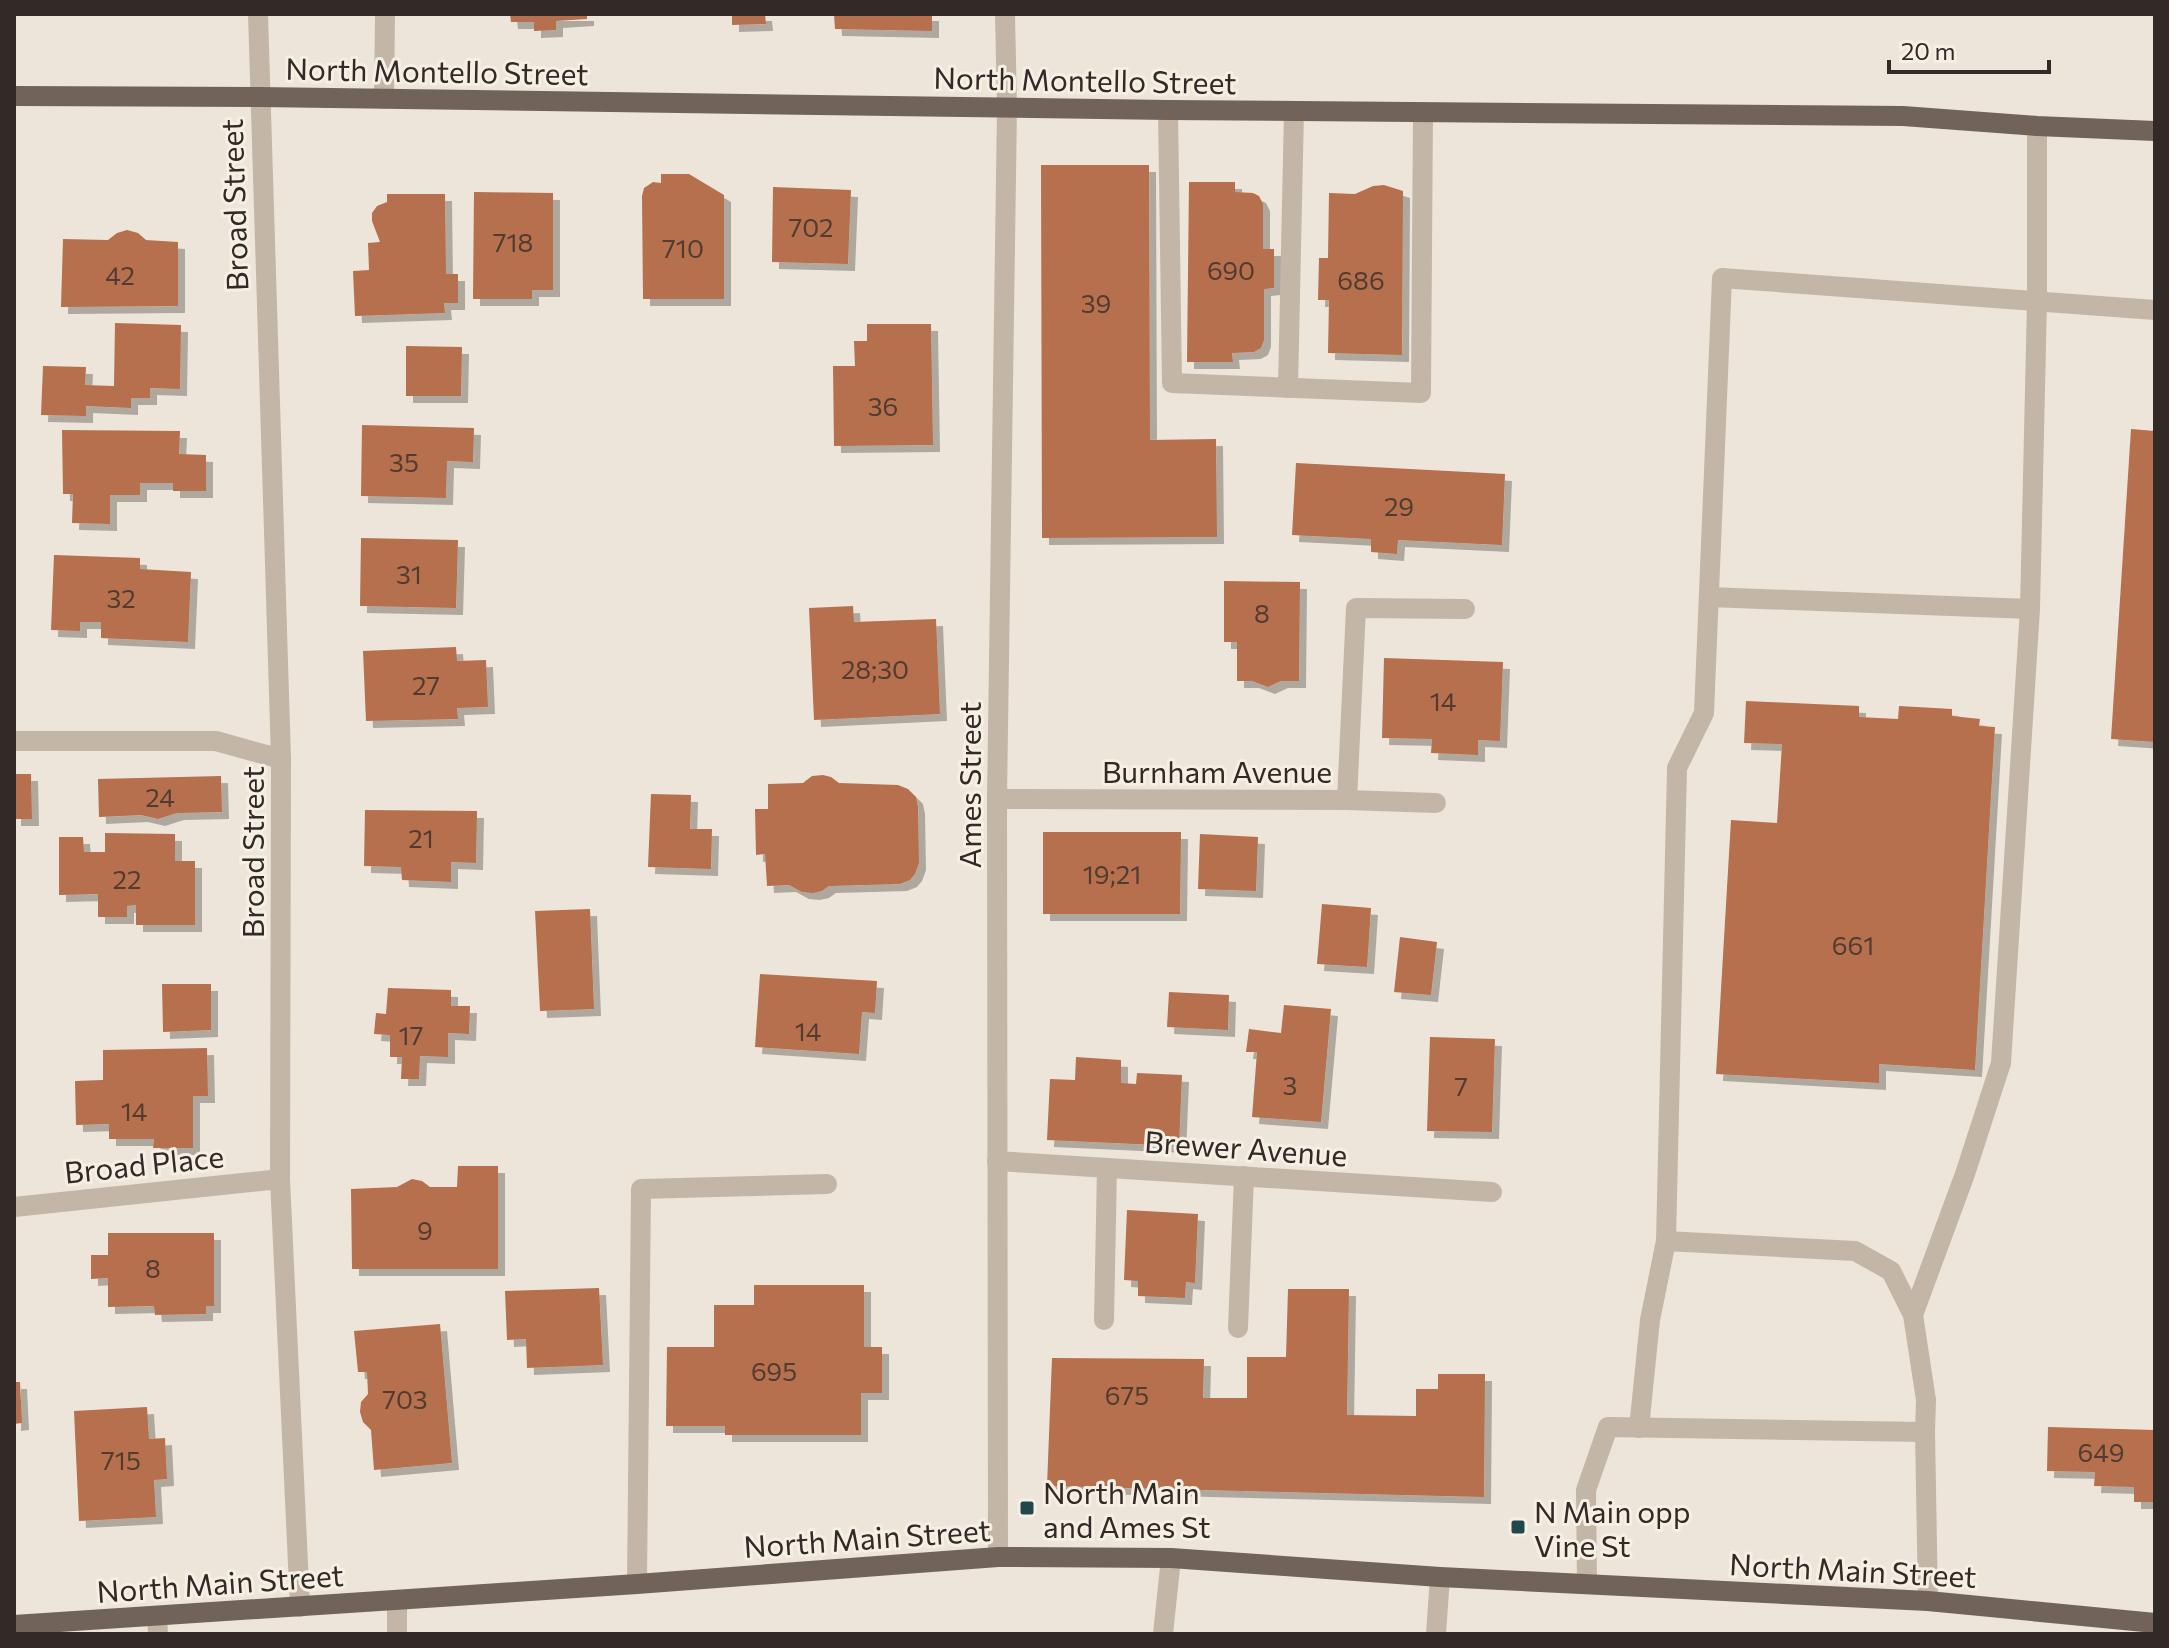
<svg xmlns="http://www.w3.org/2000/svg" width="2169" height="1648" viewBox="0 0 2169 1648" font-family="Commissioner,sans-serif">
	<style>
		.building { fill: #b66f4e; filter: url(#shadow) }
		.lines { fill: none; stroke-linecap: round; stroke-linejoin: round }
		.minor { stroke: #c4b6a7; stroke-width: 20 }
		.major { stroke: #716359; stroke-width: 20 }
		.poi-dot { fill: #21474d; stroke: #f6efe4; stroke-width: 3 }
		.labels { text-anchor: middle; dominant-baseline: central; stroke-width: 6; stroke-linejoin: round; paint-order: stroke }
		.number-label { font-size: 26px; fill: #523b30 }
		.street-label { font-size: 30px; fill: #312a26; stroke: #f6efe4 }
		.poi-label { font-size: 30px; fill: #312a26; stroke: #f6efe4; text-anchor: start }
	</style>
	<defs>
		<filter id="shadow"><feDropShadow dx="7" dy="7" stdDeviation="0" flood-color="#0004"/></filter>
	</defs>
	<rect width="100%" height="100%" fill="#ede5d9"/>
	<g class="building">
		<polygon points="510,14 587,14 587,19 556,21 556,30 534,31 534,22 511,22"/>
		<polygon points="732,14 765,14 766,24 732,25"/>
		<polygon points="834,14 932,14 932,31 835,29"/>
		<polygon points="1041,165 1149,165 1150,440 1216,439 1217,537 1042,538"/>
		<polygon points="661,174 689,174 724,195 724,299 643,299 642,196 644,188 653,182 661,183"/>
		<polygon points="1189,182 1235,182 1235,192 1253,193 1259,196 1263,204 1263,249 1274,249 1274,288 1264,289 1264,340 1261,348 1254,352 1232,353 1233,362 1187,362"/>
		<polygon points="1384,185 1403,191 1402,355 1328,353 1329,300 1318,300 1319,258 1328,258 1329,193 1355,194 1373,186"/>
		<polygon points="773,187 851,190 848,264 772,262"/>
		<polygon points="474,192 553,193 553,290 532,290 532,299 473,299"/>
		<polygon points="387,194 445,194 446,274 458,274 458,303 444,303 445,313 355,316 353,271 369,270 368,243 380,242 372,221 372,213 377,206 387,202"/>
		<polygon points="127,230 138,233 146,240 178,242 178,306 61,307 63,239 108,240 117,233"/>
		<polygon points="115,323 181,325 180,389 150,388 150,398 131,398 131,408 86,406 86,416 41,415 43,366 86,367 85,385 114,386"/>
		<polygon points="867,324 931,324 933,445 834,446 833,366 855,366 854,341 867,341"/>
		<polygon points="406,346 462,347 461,396 406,396"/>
		<polygon points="362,425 474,428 473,462 447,461 446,498 361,496"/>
		<polygon points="2131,429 2155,431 2155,742 2111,739"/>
		<polygon points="62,430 180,431 179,454 206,455 206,491 173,491 173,483 140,483 140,495 110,495 110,524 72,523 73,494 63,494"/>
		<polygon points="1296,463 1505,474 1502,545 1398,540 1397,554 1371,552 1371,539 1292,535"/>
		<polygon points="361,538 458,540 456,608 360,606"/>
		<polygon points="54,555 140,558 140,569 191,572 188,642 101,638 101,622 80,622 80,631 51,630"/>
		<polygon points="1224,581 1300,582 1299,681 1281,681 1268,687 1252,681 1237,681 1237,642 1224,642"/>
		<polygon points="853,606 854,622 936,619 940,714 814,720 809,608"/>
		<polygon points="456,647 457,661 486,660 488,707 457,708 458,719 366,721 363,651"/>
		<polygon points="1384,658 1503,662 1500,741 1478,740 1478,755 1431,753 1432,739 1382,738"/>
		<polygon points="1746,701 1859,706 1859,717 1898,719 1899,706 1952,709 1952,716 1980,719 1979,726 1995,727 1975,1070 1879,1064 1879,1083 1716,1074 1731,820 1777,823 1782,744 1744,743"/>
		<polygon points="14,774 31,774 32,819 14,819"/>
		<polygon points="823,775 831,777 839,783 898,785 908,789 916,797 918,807 919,863 915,874 910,880 900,884 829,886 822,891 813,893 802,892 789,885 767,886 765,854 756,855 755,809 768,809 768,784 803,783 812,776"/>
		<polygon points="221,776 222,812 177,813 158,819 141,815 99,817 98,779"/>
		<polygon points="651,794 691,795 690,829 712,829 711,869 648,867"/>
		<polygon points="365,810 477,811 476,863 451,862 451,882 402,880 401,867 364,866"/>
		<polygon points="1043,832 1181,832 1180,914 1043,914"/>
		<polygon points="105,833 175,834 175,861 195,861 195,925 136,925 136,905 127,906 127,917 98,917 98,894 59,895 59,837 83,837 84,852 105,852"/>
		<polygon points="1200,834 1258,837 1256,891 1198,889"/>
		<polygon points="1322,904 1371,908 1367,967 1317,964"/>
		<polygon points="590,909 594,1009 540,1011 535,911"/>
		<polygon points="1400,937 1437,942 1431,995 1394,992"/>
		<polygon points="760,974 877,981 875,1013 862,1012 859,1054 755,1047"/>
		<polygon points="162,984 211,984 211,1030 163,1032"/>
		<polygon points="388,988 451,990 451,1006 470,1006 469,1034 448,1033 448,1057 420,1056 419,1079 401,1079 402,1057 390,1057 390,1035 374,1034 376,1013 386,1014"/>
		<polygon points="1169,992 1229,995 1228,1030 1167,1027"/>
		<polygon points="1284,1005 1331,1009 1321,1122 1252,1117 1257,1052 1246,1052 1249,1029 1281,1033"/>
		<polygon points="1430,1037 1495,1039 1492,1132 1427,1131"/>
		<polygon points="207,1048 208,1096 193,1096 193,1148 153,1148 154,1139 109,1139 109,1124 76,1125 75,1081 103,1080 103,1050"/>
		<polygon points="1076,1057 1121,1060 1121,1083 1136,1084 1137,1073 1182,1075 1179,1146 1047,1140 1050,1079 1075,1080"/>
		<polygon points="458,1166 498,1166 498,1269 352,1269 351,1189 397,1187 412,1179 422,1181 430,1187 457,1187"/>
		<polygon points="1127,1210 1198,1214 1195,1283 1186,1282 1185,1298 1138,1296 1138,1281 1124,1280"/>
		<polygon points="108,1233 214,1233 214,1306 206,1306 206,1314 155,1315 154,1306 108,1307 108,1278 91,1279 91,1255 108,1255"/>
		<polygon points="754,1285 864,1285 864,1347 882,1347 882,1393 861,1393 861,1435 725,1435 725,1426 666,1426 667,1347 714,1347 714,1305 754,1305"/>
		<polygon points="599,1288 603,1365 527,1368 526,1339 507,1340 505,1291"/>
		<polygon points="1288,1289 1349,1289 1347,1415 1416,1416 1416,1389 1438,1389 1438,1374 1485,1374 1484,1497 1047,1486 1052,1358 1204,1359 1203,1398 1247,1398 1247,1357 1286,1357"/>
		<polygon points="440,1324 452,1463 374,1470 371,1430 363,1422 360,1412 361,1402 368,1394 367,1372 358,1372 354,1331"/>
		<polygon points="14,1382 20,1382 22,1423 14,1424"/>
		<polygon points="147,1407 149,1439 165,1438 167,1479 154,1480 156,1517 79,1521 74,1411"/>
		<polygon points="2048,1427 2155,1430 2155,1502 2134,1502 2134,1487 2094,1486 2095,1472 2047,1471"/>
	</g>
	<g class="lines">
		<g class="minor">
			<polyline points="258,14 281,759 280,1179 300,1607"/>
			<polyline points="384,99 385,14"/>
			<polyline points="1168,110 1172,383 1421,393 1423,112"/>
			<polyline points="1288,388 1294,111"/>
			<polyline points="1709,597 2030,609 2037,301 2037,126"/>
			<polyline points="14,741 216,741 281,759"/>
			<polyline points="997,799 1347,800 1436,803"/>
			<polyline points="1347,800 1356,608 1465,609"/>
			<polyline points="997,1161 1492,1192"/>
			<polyline points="14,1207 280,1179"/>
			<polyline points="1666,1241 1855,1251 1891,1271 1913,1315 1926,1400 1925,1432 1928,1601"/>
			<polyline points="1913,1315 1965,1174 2001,1063 2030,609"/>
			<polyline points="1104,1320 1107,1168"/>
			<polyline points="1238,1328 1244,1176"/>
			<polyline points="1639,1428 1650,1320 1666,1241 1677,768 1704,713 1722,278 2155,310"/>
			<polyline points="998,1557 997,799 1007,108 1005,14"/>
			<polyline points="637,1584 641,1189 827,1184"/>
			<polyline points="1587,1584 1586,1490 1608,1427 1925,1432"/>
			<polyline points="397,1600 397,1634"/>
			<polyline points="157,1616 158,1634"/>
			<polyline points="1163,1634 1171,1558"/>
			<polyline points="1436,1634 1440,1577"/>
		</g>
		<g class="major">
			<polyline points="14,96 259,97 1168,110 1903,116 2037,126 2155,131"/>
			<polyline points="14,1625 637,1584 998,1557 1171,1558 1440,1577 1928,1601 2155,1623"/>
		</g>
	</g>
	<g class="poi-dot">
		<rect x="1019" y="1500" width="16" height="16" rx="4"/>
		<rect x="1510" y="1519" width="16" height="16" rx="4"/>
	</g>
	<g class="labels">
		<g class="number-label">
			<text x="811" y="226">702</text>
			<text x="513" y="241">718</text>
			<text x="683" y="247">710</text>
			<text x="1231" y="269">690</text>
			<text x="120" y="274">42</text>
			<text x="1361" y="279">686</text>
			<text x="1096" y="302">39</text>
			<text x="883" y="405">36</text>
			<text x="404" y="461">35</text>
			<text x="1399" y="505">29</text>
			<text x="409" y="573">31</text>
			<text x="121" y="597">32</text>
			<text x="1262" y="612">8</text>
			<text x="875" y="668">28;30</text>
			<text x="426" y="684">27</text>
			<text x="1443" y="700">14</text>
			<text x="160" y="796">24</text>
			<text x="421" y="837">21</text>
			<text x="1112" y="873">19;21</text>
			<text x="127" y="878">22</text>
			<text x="1853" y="944">661</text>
			<text x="808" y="1030">14</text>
			<text x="411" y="1034">17</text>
			<text x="1290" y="1084">3</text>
			<text x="1461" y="1085">7</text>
			<text x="134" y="1110">14</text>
			<text x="425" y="1229">9</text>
			<text x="153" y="1267">8</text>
			<text x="774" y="1370">695</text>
			<text x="1127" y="1394">675</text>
			<text x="405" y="1398">703</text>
			<text x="2101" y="1451">649</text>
			<text x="121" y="1459">715</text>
		</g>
		<g class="street-label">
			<text transform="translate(437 70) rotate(1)">North Montello Street</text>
			<text transform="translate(1085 79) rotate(1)">North Montello Street</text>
			<text transform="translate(233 205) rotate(-92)">Broad Street</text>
			<text x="1217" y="770">Burnham Avenue</text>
			<text transform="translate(968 785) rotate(-90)">Ames Street</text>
			<text transform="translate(251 852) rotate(-90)">Broad Street</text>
			<text transform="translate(1246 1147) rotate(4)">Brewer Avenue</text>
			<text transform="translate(144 1163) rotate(-6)">Broad Place</text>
			<text transform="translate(867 1537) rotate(-4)">North Main Street</text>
			<text transform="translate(1853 1569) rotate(3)">North Main Street</text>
			<text transform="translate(220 1582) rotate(-4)">North Main Street</text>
		</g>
		<g class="poi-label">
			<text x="1043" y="1491">North Main<tspan x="1043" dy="34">and Ames St</tspan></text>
			<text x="1534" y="1510">N Main opp<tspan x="1534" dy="34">Vine St</tspan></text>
		</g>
	</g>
	<rect width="2169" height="1648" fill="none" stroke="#312a26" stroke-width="32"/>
	<path d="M1889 60v12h160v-12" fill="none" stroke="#312a26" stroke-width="4"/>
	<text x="1901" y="60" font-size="24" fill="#312a26" stroke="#f6efe4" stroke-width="6" paint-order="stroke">20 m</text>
</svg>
